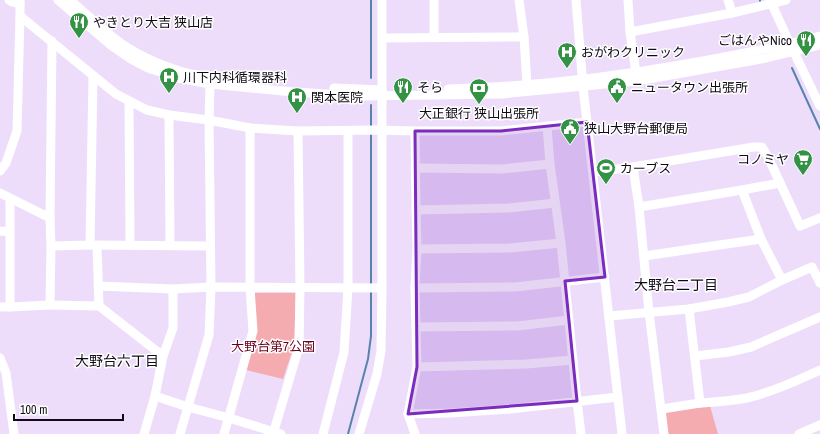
<svg xmlns="http://www.w3.org/2000/svg" width="820" height="434" viewBox="0 0 820 434" font-family="'Archivo Narrow','Noto Sans JP',sans-serif">
	<style>
		.green { fill: #f5acb0 }
		.lines { fill: none; stroke-linecap: round; stroke-linejoin: round }
		.stream { stroke: #5784ad; stroke-width: 2 }
		.minor { stroke: #fff; stroke-width: 9 }
		.marked { fill: #7b2cbf; fill-opacity: 0.2; stroke: #7b2cbf; stroke-width: 3; stroke-linejoin: round }
		.labels { text-anchor: middle; dominant-baseline: central; stroke-width: 3; stroke-linejoin: round; paint-order: stroke }
		.poi-label { font-size: 13px; fill: #100a14; stroke: #fff; text-anchor: start }
		.park-label { font-size: 13px; fill: #69001d; stroke: #fff }
		.neighbourhood-label { font-size: 14px; fill: #100a14; stroke: #fff }
	</style>
	<rect width="100%" height="100%" fill="#edddfa"/>
	<g class="green">
		<polygon points="254,293 296,293 294,346 283,379 246,370"/>
		<polygon points="710,406 718,434 667,434 665,415 668,411"/>
	</g>
	<g class="lines">
		<g class="stream">
			<polyline points="371,0 371,78"/>
			<polyline points="760,0 760,1"/>
			<polyline points="792,68 820,129"/>
			<polyline points="371,105 371,128"/>
			<polyline points="371,132 371,286"/>
			<polyline points="348,434 368,359 371,336 371,290"/>
		</g>
		<g class="minor">
			<polyline points="9,0 12,2 20,4"/>
			<polyline points="58,0 112,46 131,59 148,68 178,78 210,84 293,92 361,96 501,94 637,81 761,59 820,45"/>
			<path d="M70,0C85,13 99,26 114,38C133,53 160,65 183,72C205,78 228,79 250,82"/>
			<polyline points="434,0 434,37"/>
			<polyline points="519,0 524,37 527,85"/>
			<polyline points="576,0 583,87 622,434"/>
			<polyline points="628,0 630,32 636,73"/>
			<polyline points="728,0 732,13"/>
			<polyline points="770,0 790,44 820,106"/>
			<polyline points="20,16 116,94 147,110 169,115 209,120 250,128 298,131 374,130 415,131 501,131 587,122"/>
			<polyline points="630,32 732,13 786,0"/>
			<polyline points="382,38 524,37"/>
			<polyline points="334,88 382,90"/>
			<path d="M448,89C528,87 608,78 686,64C731,56 776,48 820,36"/>
			<polyline points="129,102 130,245"/>
			<polyline points="169,115 170,245"/>
			<polyline points="547,126 550,164 561,243 577,401 581,434"/>
			<polyline points="415,131 416,210 417,249 415,288 417,367 408,414 415,434"/>
			<polyline points="633,167 639,207 649,312 664,434"/>
			<polyline points="415,168 502,169 550,164"/>
			<polyline points="0,171 6,163 17,131 20,16 20,0"/>
			<polyline points="593,172 633,167 754,147 762,147 768,157 800,226 820,218"/>
			<polyline points="742,190 761,239 782,280"/>
			<polyline points="0,193 50,218"/>
			<polyline points="639,207 742,190 780,183"/>
			<polyline points="416,210 509,208 555,203"/>
			<polyline points="0,231 10,232 10,199"/>
			<polyline points="90,245 210,246"/>
			<polyline points="51,246 90,245 93,76"/>
			<polyline points="417,249 510,248 561,243"/>
			<polyline points="644,256 761,239"/>
			<polyline points="98,286 173,289 211,287 382,288"/>
			<polyline points="415,288 515,287 605,277"/>
			<polyline points="50,305 99,306 97,246"/>
			<polyline points="99,306 163,356 173,328 173,289"/>
			<polyline points="0,307 10,307 10,232"/>
			<polyline points="10,307 50,305 51,246 50,218 52,41"/>
			<polyline points="609,316 689,309 728,302 749,297 782,280 812,267 820,283"/>
			<polyline points="416,327 517,326 569,320"/>
			<polyline points="695,356 729,352 751,347 820,317"/>
			<polyline points="0,358 6,373 14,434"/>
			<polyline points="417,367 526,364 573,360"/>
			<polyline points="155,396 188,407 229,418 281,434"/>
			<path d="M700,403C715,402 731,401 747,398C772,392 796,381 820,370"/>
			<polyline points="662,409 700,403 689,309"/>
			<polyline points="408,414 450,413 510,409 618,397"/>
			<polyline points="144,434 155,396 163,356"/>
			<polyline points="180,434 209,335 211,287 209,120 210,84"/>
			<polyline points="224,434 253,331 250,288 250,128"/>
			<polyline points="273,434 299,347 300,288 298,131"/>
			<polyline points="323,434 344,352 348,288 348,131"/>
			<polyline points="359,434 377,374 381,351 382,288 382,0"/>
			<polyline points="799,434 820,425"/>
		</g>
	</g>
	<path class="marked" d="M587,122L605,277L565,281L577,401L408,414L417,367L415,131H501Z"/>
	<defs>
		<symbol id="restaurant-pin" viewBox="-11 -11 22 30"><path d="M0 17L-7.5 6A9.5 9.5 0 1 1 7.5 6Z" fill="#349245" stroke="#fff"/><path d="M-5-6h1v4h1v-4h1v4h1v-4h1v5L-1.5 .5V6h-2V.5L-5-1ZM5-6V6H3V1.5H1.5Q1.5-4 5-6Z" fill="#fff"/></symbol>
		<symbol id="hospital-pin" viewBox="-11 -11 22 30"><path d="M0 17L-7.5 6A9.5 9.5 0 1 1 7.5 6Z" fill="#349245" stroke="#fff"/><path d="M-5-5h3v3.5h4V-5h3V5h-3V1.5h-4V5h-3Z" fill="#fff"/></symbol>
		<symbol id="civic-pin" viewBox="-11 -11 22 30"><path d="M0 17L-7.5 6A9.5 9.5 0 1 1 7.5 6Z" fill="#349245" stroke="#fff"/><path d="M-.6-6.5H3V-4.5H.6V-3L4-1V1h2V6H-6V1h2V-1L-.6-3ZM-1.2 2.5V6h2.4V2.5Z" fill="#fff"/></symbol>
		<symbol id="bank-pin" viewBox="-11 -11 22 30"><path d="M0 17L-7.5 6A9.5 9.5 0 1 1 7.5 6Z" fill="#349245" stroke="#fff"/><path d="M-6-4H6V4H-6ZM0-2.3a2.3 2.3 0 1 0 0 4.6a2.3 2.3 0 1 0 0-4.6Z" fill="#fff"/></symbol>
		<symbol id="supermarket-pin" viewBox="-11 -11 22 30"><path d="M0 17L-7.5 6A9.5 9.5 0 1 1 7.5 6Z" fill="#349245" stroke="#fff"/><path d="M-6-5.5h2.5l.6 2H6L4.5 2H-2.5L-4.4-4H-6ZM-1.5 3.2a1.3 1.3 0 1 0 .1 0ZM3 3.2a1.3 1.3 0 1 0 .1 0Z" fill="#fff"/></symbol>
		<symbol id="stadium-pin" viewBox="-11 -11 22 30"><path d="M0 17L-7.5 6A9.5 9.5 0 1 1 7.5 6Z" fill="#349245" stroke="#fff"/><path d="M0-5a6.5 5 0 1 0 0 10a6.5 5 0 1 0 0-10ZM-3.5-1.8h7v3.6h-7Z" fill="#fff"/></symbol>
	</defs>
	<g fill-rule="evenodd">
		<use href="#restaurant-pin" x="68" y="11" width="22" height="30"/>
		<use href="#restaurant-pin" x="795" y="29" width="22" height="30"/>
		<use href="#hospital-pin" x="556" y="41" width="22" height="30"/>
		<use href="#hospital-pin" x="158" y="66" width="22" height="30"/>
		<use href="#restaurant-pin" x="392" y="76" width="22" height="30"/>
		<use href="#civic-pin" x="606" y="76" width="22" height="30"/>
		<use href="#bank-pin" x="468" y="77" width="22" height="30"/>
		<use href="#hospital-pin" x="286" y="86" width="22" height="30"/>
		<use href="#civic-pin" x="559" y="117" width="22" height="30"/>
		<use href="#supermarket-pin" x="792" y="148" width="22" height="30"/>
		<use href="#stadium-pin" x="595" y="157" width="22" height="30"/>
	</g>
	<g class="labels">
		<g class="poi-label">
			<text x="93" y="22">やきとり大吉 狭山店</text>
			<text x="792" y="40" text-anchor="end">ごはんやNico</text>
			<text x="581" y="52">おがわクリニック</text>
			<text x="183" y="77">川下内科循環器科</text>
			<text x="417" y="87">そら</text>
			<text x="631" y="87">ニュータウン出張所</text>
			<text x="311" y="97">関本医院</text>
			<text x="479" y="113" text-anchor="middle">大正銀行 狭山出張所</text>
			<text x="584" y="128">狭山大野台郵便局</text>
			<text x="789" y="159" text-anchor="end">コノミヤ</text>
			<text x="620" y="168">カーブス</text>
		</g>
		<g class="park-label">
			<text x="273" y="346">大野台第7公園</text>
		</g>
		<g class="neighbourhood-label">
			<text x="676" y="285">大野台二丁目</text>
			<text x="117" y="361">大野台六丁目</text>
		</g>
	</g>
	<path d="M14 414v6h109v-6" fill="none" stroke="#100a14" stroke-width="2"/>
	<text x="20" y="414" font-size="12" fill="#100a14" stroke="#ffffff" stroke-width="3" paint-order="stroke">100 m</text>
</svg>
